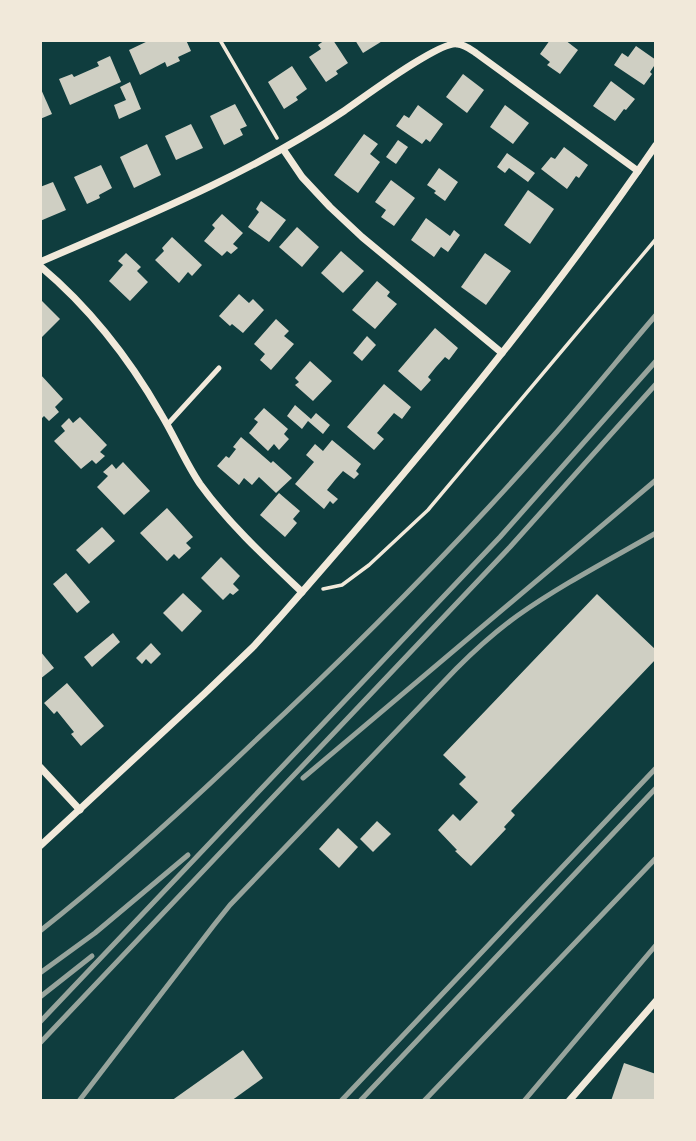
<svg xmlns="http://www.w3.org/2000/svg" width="696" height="1141" viewBox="0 0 696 1141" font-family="'Open Sans',sans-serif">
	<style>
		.building { fill: #cfcfc3 }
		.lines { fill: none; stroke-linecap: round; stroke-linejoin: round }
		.path { stroke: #f1e9da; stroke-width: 3.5 }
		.service { stroke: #f1e9da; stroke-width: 5 }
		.minor { stroke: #f1e9da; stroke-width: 7 }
		.rail { stroke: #97a49c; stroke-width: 5 }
	</style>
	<rect width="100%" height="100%" fill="#0f3d3e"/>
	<g class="building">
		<polygon points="150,40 186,40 191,51 178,57 180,61 167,67 165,62 140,75 129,50"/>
		<polygon points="325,40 333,40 348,63 336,71 338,74 326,82 309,57 321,49 318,45"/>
		<polygon points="355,40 384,40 363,53"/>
		<polygon points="550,40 565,40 578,50 560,74 547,65 550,62 540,54"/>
		<polygon points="636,46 656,60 656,63 650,72 652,74 644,85 614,65 622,53 628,57"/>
		<polygon points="110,56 121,82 70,105 59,79 72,74 74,77 99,66 97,62"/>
		<polygon points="292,66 307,89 296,97 298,100 284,109 268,82"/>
		<polygon points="463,74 484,90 467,113 446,97"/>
		<polygon points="611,81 635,99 626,110 624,109 615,121 593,106"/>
		<polygon points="130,82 141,109 119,119 114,105 126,100 120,87"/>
		<polygon points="40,87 52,114 40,119"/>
		<polygon points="235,104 247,126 240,129 243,135 224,145 210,116"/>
		<polygon points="418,105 443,124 430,142 426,139 422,144 396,126 404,115 409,118"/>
		<polygon points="505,105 529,123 513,144 490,127"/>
		<polygon points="191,124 203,148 176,160 165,136"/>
		<polygon points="364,134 378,144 370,154 380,162 358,193 334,175"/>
		<polygon points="398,140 408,147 396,164 386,157"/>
		<polygon points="147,144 161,175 134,188 120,157"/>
		<polygon points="564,147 588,165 579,178 576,176 567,189 541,169 551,157 555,159"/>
		<polygon points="507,153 535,173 528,182 509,168 505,173 497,167"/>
		<polygon points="101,165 112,188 99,195 100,198 87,204 74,177"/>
		<polygon points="439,168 458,182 445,201 434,193 436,191 427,185"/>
		<polygon points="391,180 415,198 394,226 381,217 386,210 375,202"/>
		<polygon points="53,182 66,210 40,221 40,187"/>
		<polygon points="528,190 554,209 530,244 504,225"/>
		<polygon points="261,201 286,220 269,242 248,227 259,212 256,209"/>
		<polygon points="222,214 243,233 233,244 238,248 231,254 227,251 222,256 204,241 215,228 212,225"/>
		<polygon points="426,218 450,236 454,230 460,235 448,252 441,247 434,257 411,240"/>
		<polygon points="297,227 319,247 302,267 279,247"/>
		<polygon points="172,237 202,265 192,276 188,272 179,283 155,260 164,251 162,248"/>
		<polygon points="341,251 364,271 343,293 321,273"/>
		<polygon points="126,253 141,267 137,271 148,282 130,301 109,281 123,265 118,261"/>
		<polygon points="485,253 511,271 486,305 461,287"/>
		<polygon points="377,281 390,292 387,296 397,304 375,329 352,310"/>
		<polygon points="239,294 249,303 253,299 264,310 243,333 232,324 230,326 219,316"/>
		<polygon points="42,301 60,319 40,339 40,302"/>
		<polygon points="276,319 289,331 284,336 294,344 271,370 260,360 265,354 254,344"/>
		<polygon points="435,328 458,348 449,360 445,357 436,367 428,377 431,380 421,391 398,371"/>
		<polygon points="367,336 376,345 362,361 353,353"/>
		<polygon points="310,361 332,381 313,401 295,385 299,382 295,378"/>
		<polygon points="40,374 63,399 55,407 59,412 49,421 44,416 40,420"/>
		<polygon points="384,384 411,407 402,419 394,413 377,433 384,439 374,450 347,427"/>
		<polygon points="295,405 311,419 316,413 330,425 323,434 308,421 302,429 287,416"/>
		<polygon points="264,408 288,429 284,434 289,439 279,450 274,444 268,451 249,433 258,422 254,419"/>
		<polygon points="80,417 107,445 100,452 105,456 96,464 92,460 81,469 54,441 65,431 61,426 69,418 73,423"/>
		<polygon points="241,437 271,463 273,461 292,478 276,493 259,477 252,485 244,478 239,485 217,466 226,456 229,458 236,449 233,447"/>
		<polygon points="332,440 361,464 356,471 359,474 354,479 343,471 335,480 327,490 338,499 333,504 330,501 324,509 295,484 314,462 306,455 315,444 323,451"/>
		<polygon points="123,462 150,491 124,515 97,487 108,476 103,472 112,464 116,469"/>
		<polygon points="279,493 300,511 293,519 297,523 285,537 260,515"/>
		<polygon points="167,508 193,537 186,543 191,548 179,559 174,554 167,561 140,533"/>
		<polygon points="102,527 115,541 89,564 76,550"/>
		<polygon points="221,557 240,576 233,584 239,590 233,595 230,593 223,600 201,578"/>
		<polygon points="66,573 90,602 77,613 53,584"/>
		<polygon points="183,593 202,611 182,632 163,613"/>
		<polygon points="597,594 656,650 656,659 511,811 515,815 504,827 506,829 471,866 455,851 457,850 438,830 453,814 460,821 478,802 459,784 466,777 443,755"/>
		<polygon points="113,633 120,642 92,667 84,657"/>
		<polygon points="151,643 161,654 151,664 146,659 142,664 136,658"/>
		<polygon points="40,651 54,668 40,679"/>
		<polygon points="67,683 104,726 81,746 71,734 74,732 57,711 54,714 44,703"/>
		<polygon points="377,821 391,834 373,852 360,839"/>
		<polygon points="338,828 358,847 339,868 319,849"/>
		<polygon points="243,1050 263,1078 231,1101 171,1101"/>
		<polygon points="624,1063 656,1074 656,1101 611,1101"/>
	</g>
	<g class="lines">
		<g class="path">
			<polyline points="220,40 277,138"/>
			<polyline points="323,589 342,585 369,565 428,510 656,239"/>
		</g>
		<polyline class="service" points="167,425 219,368"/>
		<g class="minor">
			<polyline points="283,149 302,177 330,207 362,237 502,353"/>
			<path d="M40,262C144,217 250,174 344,111C363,98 439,41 457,44C464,44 470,49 476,53L638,171"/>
			<path d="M40,266C90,308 129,358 161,414C175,437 185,462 200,484C229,524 266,558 302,592"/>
			<polyline points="40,767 80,810"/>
			<path d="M40,846L204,694L254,646L281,616C413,466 543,310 656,145"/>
			<polyline points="569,1101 656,1001"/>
		</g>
		<g class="rail">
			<polyline points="303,778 656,480"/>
			<path d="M40,931C115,872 185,808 254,742C356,647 454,548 546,444C584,402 619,358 656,315"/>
			<polyline points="40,973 95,933 188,855"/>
			<polyline points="40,997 92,956"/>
			<polyline points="40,1022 500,537 656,361"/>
			<polyline points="40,1043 510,547 656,384"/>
			<path d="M79,1101L214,925L230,905L456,669C475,650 495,632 517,616C561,585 609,560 656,533"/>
			<polyline points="341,1101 656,768"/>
			<polyline points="360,1101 656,788"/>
			<polyline points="424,1101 656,858"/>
			<polyline points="524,1101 656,945"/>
		</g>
	</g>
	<rect width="696" height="1141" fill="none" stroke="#f1e9da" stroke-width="84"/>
</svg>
